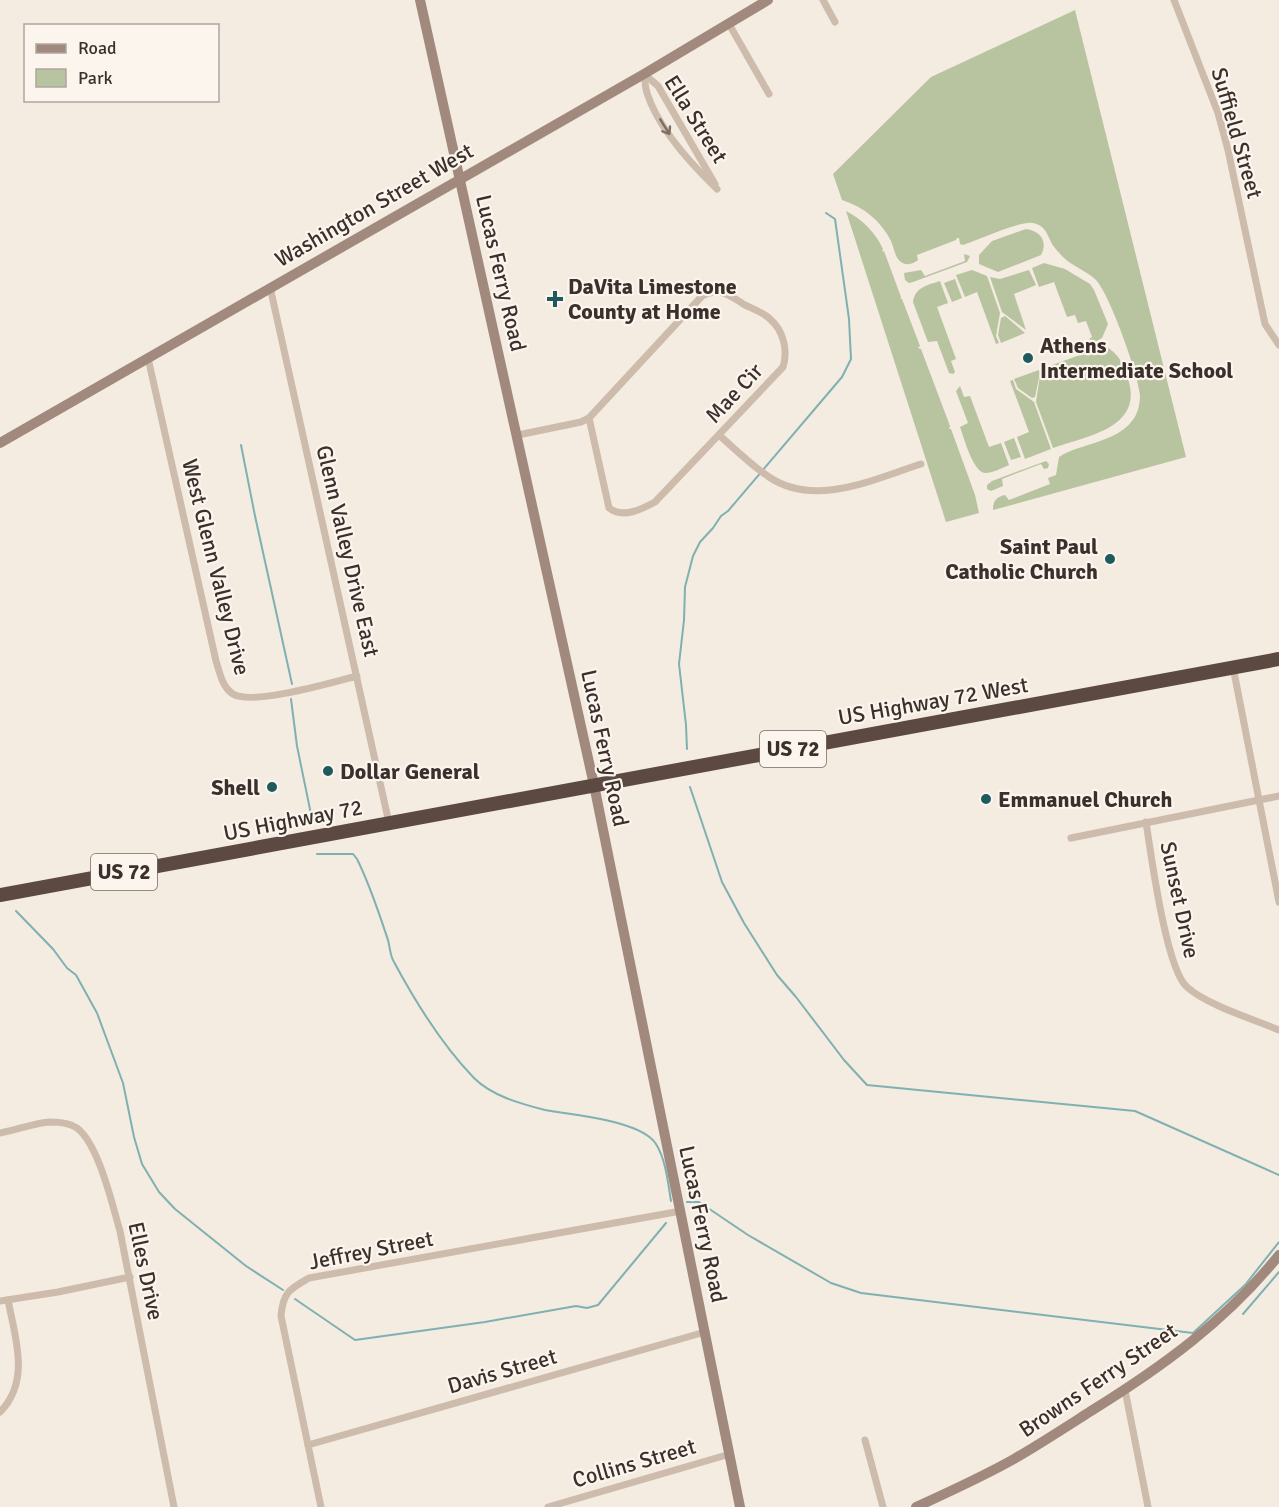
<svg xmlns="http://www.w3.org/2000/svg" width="1279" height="1507" viewBox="0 0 1279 1507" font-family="Signika,sans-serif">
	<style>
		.green { fill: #b8c4a0 }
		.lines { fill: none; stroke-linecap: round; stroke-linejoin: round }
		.stream { stroke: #7fb0b2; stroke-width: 2 }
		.street { stroke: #cdbbac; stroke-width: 7 }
		.secondary { stroke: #a18a7d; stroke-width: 10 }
		.highway { stroke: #5c4a42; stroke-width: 14 }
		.oneway { stroke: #7d6f65 }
		.poi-dot { fill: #1f5a5e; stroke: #fbf5ee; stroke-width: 2 }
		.labels { text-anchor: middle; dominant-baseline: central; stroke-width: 4.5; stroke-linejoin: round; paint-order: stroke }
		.shield { fill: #fbf5ee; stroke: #756b66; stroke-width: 1.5 }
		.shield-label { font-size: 21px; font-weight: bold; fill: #3b302b }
		.street-label { font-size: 22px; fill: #3b302b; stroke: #fbf5ee }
		.poi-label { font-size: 22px; font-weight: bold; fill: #3b302b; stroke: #fbf5ee; text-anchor: start }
	</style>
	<rect width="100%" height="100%" fill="#f4ebe1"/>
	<g class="green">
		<path d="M1075,10L1186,457L993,510C993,501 996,497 1005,495L1009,500L1050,484L1048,478L1056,475L1059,457C1081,443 1115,443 1132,421C1138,414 1140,404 1140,395C1139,376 1109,293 1096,280C1086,270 1071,266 1062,256C1059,252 1053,247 1051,242C1047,233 1044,225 1033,223C1019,221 978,240 963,245L960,244L959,238H957L956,240L917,255L918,260C913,264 907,266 901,262C895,258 894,248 891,241C881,221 864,207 842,200L833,174L931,77Z"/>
		<path d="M846,211C863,220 875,232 883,249L882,252L884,251L901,297L900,298L902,299L920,346L918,348L921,349L950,426L949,429H951L975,495L979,513L946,522Z"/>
		<path d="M1026,229C1041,231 1048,242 1041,255L998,272L979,264V255L992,241Z"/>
		<polygon points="964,254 970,256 967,262 913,282 909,283 905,280 904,273 921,270 925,276 965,261"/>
		<polygon points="1044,263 1065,269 1090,284 1094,290 1108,324 1102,338 1095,342 1089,339 1092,337 1086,321 1078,323 1075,315 1067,317 1054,282 1039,287 1032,268"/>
		<polygon points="972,270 987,276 1000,313 996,336 999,343 996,344 977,292 965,297 956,275"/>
		<polygon points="1029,270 1036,285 1014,294 1026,330 1002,312 990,277 1000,279"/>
		<polygon points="955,279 962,298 952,302 944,283"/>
		<path d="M940,281L948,303L937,307L956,359L951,361L955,372L953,374L949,373L937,341L928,342L913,302C915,287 928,285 940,281Z"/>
		<polygon points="1005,316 1025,333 1001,343 998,335 1001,318"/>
		<path d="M1105,346C1119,354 1123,363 1128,379C1144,428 1087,436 1053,448L1036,402L1041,369Z"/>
		<polygon points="1039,370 1040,373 1035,397 1032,398 1018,388 1014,379"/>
		<polygon points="1013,380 1016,389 1034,402 1051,449 1025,459 1017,437 1029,432 1010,381"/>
		<path d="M960,386L964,397L970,396L989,447L1001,443L1009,465C1002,468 993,473 985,473C973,472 964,438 960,427L968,423L956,391Z"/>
		<polygon points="1014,438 1021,457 1011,460 1004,442"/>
		<polygon points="1046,461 1049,464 1048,468 1044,469 1041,464 1002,479 1003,486 991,491 987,489 987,485 992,481"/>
	</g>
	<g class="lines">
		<g class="stream">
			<polyline points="241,445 255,516 292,684"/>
			<polyline points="291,699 297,746 312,819"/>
			<polyline points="687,749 686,725 679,664 684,620 685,587 693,556 700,542 713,528 721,516 728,511 842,377 851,359 849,319 835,219 826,213"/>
			<polyline points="690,787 722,882 744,923 777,975 796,997 844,1060 867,1085 1135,1111 1279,1175"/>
			<path d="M317,854H353L357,859C370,885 379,913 388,940C390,947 390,956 394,962C416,1003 441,1044 474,1078C492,1096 521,1104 545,1110C571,1115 641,1120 656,1144C666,1160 668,1183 671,1201"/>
			<polyline points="16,911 53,949 67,968 76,975 97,1013 123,1083 134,1137 142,1164 159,1192 175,1209 246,1266 283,1290"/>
			<polyline points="687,1202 699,1202 748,1235 831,1283 861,1293 1193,1333 1245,1285 1279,1242"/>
			<polyline points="295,1299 355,1340 485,1322 576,1306 587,1308 598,1305 666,1223"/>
			<polyline points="1243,1314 1279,1272"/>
		</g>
		<g class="street">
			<polyline points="823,0 835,22"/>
			<polyline points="1174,0 1218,113 1228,150 1265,324 1279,345"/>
			<polyline points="729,24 769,94"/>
			<path d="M644,74C645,80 645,87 647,93C658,128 691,164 717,189"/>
			<polyline points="644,74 658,86 715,184"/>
			<polyline points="270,287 389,823"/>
			<path d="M148,358L216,661C220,673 222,687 233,694C252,706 333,682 357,676"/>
			<path d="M518,435L581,422L589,418L702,296C719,286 731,296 745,305C753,309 764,313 770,319C784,331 788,351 783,367L655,502C642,509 623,519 609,508L589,418"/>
			<path d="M719,435C735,449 751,465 769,477C815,508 874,479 921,464"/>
			<polyline points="1233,667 1279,902"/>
			<path d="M1146,822C1151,854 1166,969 1187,987C1205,1004 1255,1020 1279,1030"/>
			<polyline points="1071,838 1279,796"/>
			<path d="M0,1133C17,1130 34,1123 50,1122C59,1122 70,1123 77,1128C99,1145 112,1204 120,1231L174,1507"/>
			<polyline points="0,1301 58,1292 130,1277"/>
			<polyline points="1125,1390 1148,1507"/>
			<path d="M0,1412C31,1381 15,1337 8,1300"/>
			<polyline points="865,1440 883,1507"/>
			<polyline points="308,1445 705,1332"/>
			<path d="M321,1507L281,1316C283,1292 290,1289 309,1278L681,1211"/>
			<polyline points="548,1507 730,1454"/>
		</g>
		<g class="secondary">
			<polyline points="420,0 594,785 740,1507"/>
			<polyline points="0,443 644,74 768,0"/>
			<path d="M916,1507C949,1492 982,1477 1014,1459C1040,1444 1066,1427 1091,1411C1162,1367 1227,1320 1279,1255"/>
		</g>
		<polyline class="highway" points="0,895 1279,659"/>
	</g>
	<defs><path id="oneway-shaft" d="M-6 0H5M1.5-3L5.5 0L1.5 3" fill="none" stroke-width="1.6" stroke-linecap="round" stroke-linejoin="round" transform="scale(1.5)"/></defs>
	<use class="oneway" href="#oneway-shaft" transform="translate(665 127) rotate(58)"/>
	<g class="poi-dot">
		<path d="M552 290h6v6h6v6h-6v6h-6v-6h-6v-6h6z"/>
		<circle cx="1028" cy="358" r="6"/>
		<circle cx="1110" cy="559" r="6"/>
		<circle cx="328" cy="771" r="6"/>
		<circle cx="272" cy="787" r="6"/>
		<circle cx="986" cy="799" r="6"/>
	</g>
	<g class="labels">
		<g class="shield">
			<rect x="760" y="731" width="66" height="36" rx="4.5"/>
			<rect x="91" y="854" width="66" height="36" rx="4.5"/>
		</g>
		<g class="shield-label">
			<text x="793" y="749">US 72</text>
			<text x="124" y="872">US 72</text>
		</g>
		<g class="street-label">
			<text transform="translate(696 119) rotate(58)">Ella Street</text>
			<text transform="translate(1237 133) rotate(74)">Suffield Street</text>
			<text transform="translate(374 205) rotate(-30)">Washington Street West</text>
			<text transform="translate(501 273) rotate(77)">Lucas Ferry Road</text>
			<text transform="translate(734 393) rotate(-47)">Mae Cir</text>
			<text transform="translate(348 551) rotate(77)">Glenn Valley Drive East</text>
			<text transform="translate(216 567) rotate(76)">West Glenn Valley Drive</text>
			<text transform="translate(933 701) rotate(-10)">US Highway 72 West</text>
			<text transform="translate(605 748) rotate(78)">Lucas Ferry Road</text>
			<text transform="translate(293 820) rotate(-11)">US Highway 72</text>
			<text transform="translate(1180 900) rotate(78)">Sunset Drive</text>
			<text transform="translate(703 1224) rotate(78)">Lucas Ferry Road</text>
			<text transform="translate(371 1250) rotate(-11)">Jeffrey Street</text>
			<text transform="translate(146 1271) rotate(78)">Elles Drive</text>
			<text transform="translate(502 1371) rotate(-16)">Davis Street</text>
			<text transform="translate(1098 1380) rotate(-34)">Browns Ferry Street</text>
			<text transform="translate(634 1463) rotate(-16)">Collins Street</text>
		</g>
		<g class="poi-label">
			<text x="568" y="286">DaVita Limestone<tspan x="568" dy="25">County at Home</tspan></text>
			<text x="1040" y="345">Athens<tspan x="1040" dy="25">Intermediate School</tspan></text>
			<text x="1098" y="546" text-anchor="end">Saint Paul<tspan x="1098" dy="25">Catholic Church</tspan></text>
			<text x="340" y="771">Dollar General</text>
			<text x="260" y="787" text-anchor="end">Shell</text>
			<text x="998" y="799">Emmanuel Church</text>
		</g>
	</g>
	<rect x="24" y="24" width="195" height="78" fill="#fbf5ee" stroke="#aea6a0" stroke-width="1.5"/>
	<rect x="36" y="44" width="30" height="9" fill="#a18a7d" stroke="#aea6a0" stroke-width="1.5"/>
	<text x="78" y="54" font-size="18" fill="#3b302b">Road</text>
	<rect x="36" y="69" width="30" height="18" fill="#b8c4a0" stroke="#aea6a0" stroke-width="1.5"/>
	<text x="78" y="84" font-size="18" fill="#3b302b">Park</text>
</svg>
